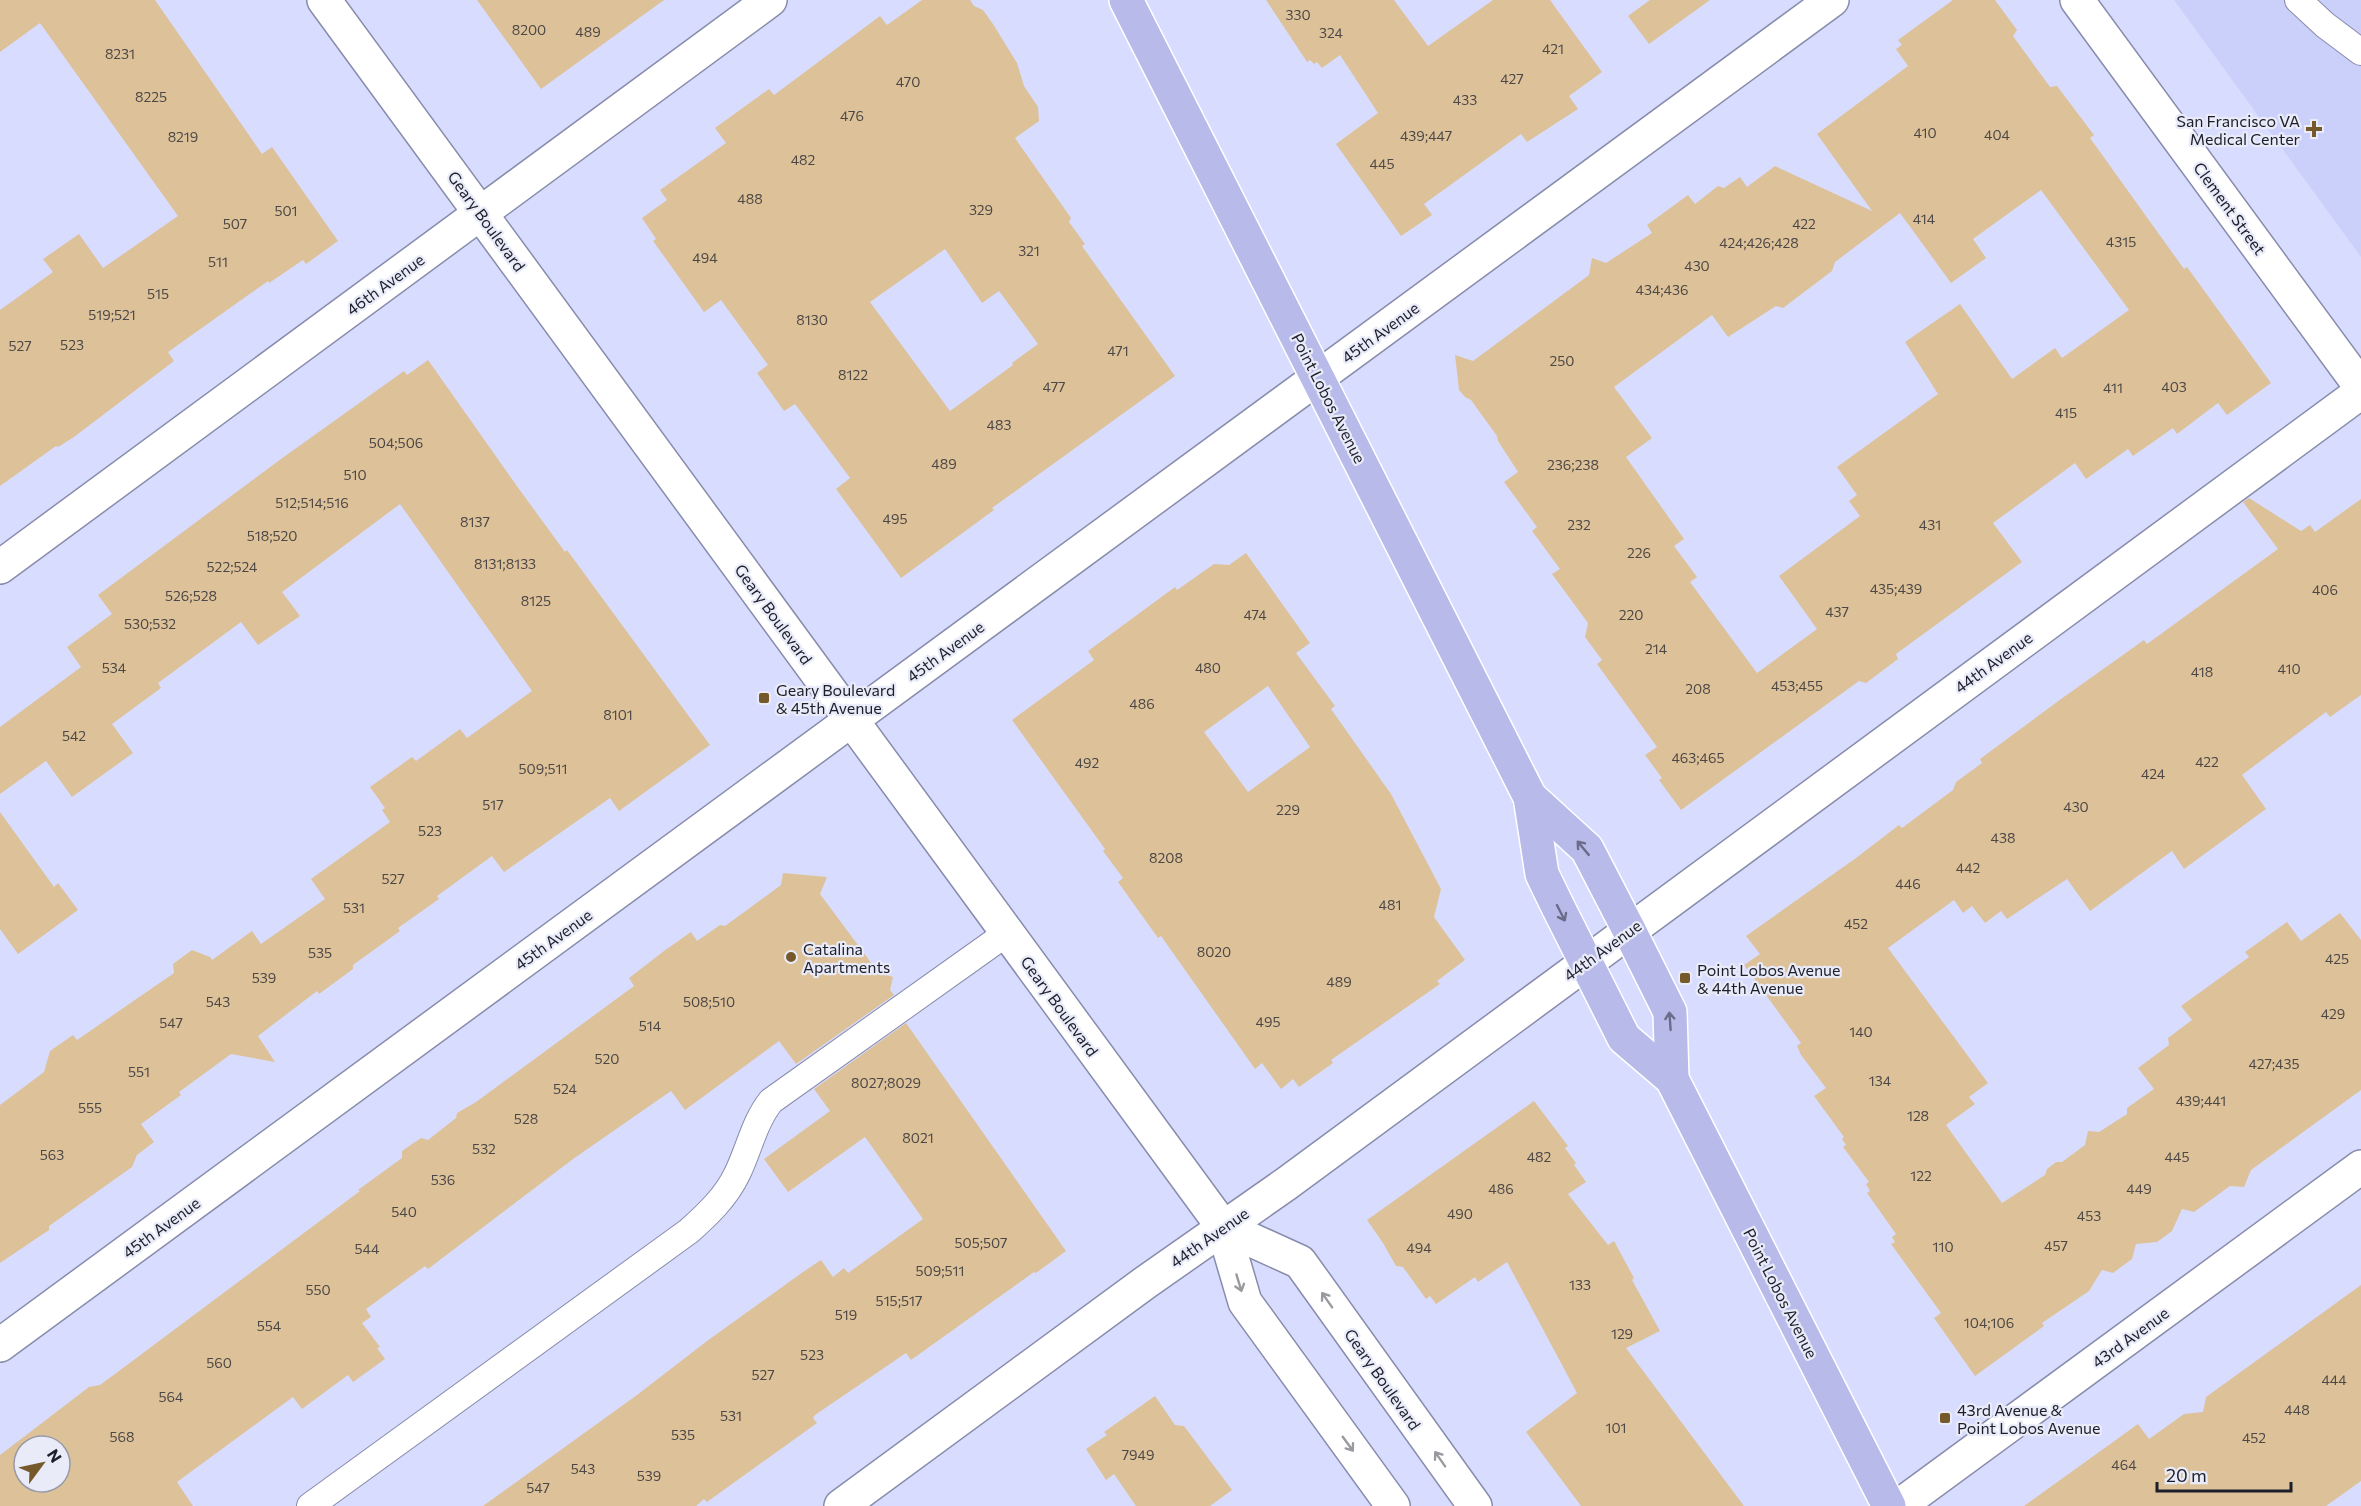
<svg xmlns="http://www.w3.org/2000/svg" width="2361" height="1506" viewBox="0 0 2361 1506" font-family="Commissioner,sans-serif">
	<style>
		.built { fill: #cbd0fa }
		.building { fill: #ddc299; fill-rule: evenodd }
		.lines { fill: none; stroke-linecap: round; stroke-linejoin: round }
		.lane-casing { stroke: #888cab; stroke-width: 28 }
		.street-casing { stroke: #888cab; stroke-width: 36 }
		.secondary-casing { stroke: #888cab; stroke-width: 36 }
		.primary-casing { stroke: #fff; stroke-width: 36 }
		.lane { stroke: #fff; stroke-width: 26 }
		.street { stroke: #fff; stroke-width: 33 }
		.secondary { stroke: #fff; stroke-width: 33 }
		.primary { stroke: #b8bbe9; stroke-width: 33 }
		.oneway { stroke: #6a6c8a }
		.oneway2 { stroke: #999a9f }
		.poi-dot { fill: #75592b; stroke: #e9ebf9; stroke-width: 2 }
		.labels { text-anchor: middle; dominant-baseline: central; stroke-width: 4.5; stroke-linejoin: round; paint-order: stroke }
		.number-label { font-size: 14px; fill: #4d4746 }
		.poi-label { font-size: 16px; fill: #1d1e2a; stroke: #e9ebf9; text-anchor: start }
		.street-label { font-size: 16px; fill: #1d1e2a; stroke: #e9ebf9 }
	</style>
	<rect width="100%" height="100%" fill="#d8dcff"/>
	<polygon class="built" points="2174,0 2361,0 2361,257"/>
	<g class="building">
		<polygon points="0,0 155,0 262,154 272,147 338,241 306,264 303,260 269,283 268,281 168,352 174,361 74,437 58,447 56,446 0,486 0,310 53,272 43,259 79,234 103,268 178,216 40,23 0,52"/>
		<polygon points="477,0 664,0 541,89"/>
		<path d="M922,0H970L974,6L983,10L993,24L1017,63L1024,86L1038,107L1039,121L1015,138L1071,218L1069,222L1085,244L1082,246L1175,376L992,508L994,510L901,578L836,489L850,478L795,404L784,411L757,373L768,365L721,300L704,312L653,241L656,239L642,218L667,200L660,190L726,143L715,128L769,89L774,95L880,16L887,25ZM945,249L982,303L999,291L1038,344L1012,363L1013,365L950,411L870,302Z"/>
		<polygon points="1266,0 1394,0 1428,46 1493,0 1550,0 1602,72 1569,96 1578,109 1527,142 1521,134 1424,204 1432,215 1401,236 1336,144 1378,113 1340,55 1322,68 1317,62 1314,64 1310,60 1307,62"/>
		<polygon points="1650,0 1710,0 1649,44 1628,16"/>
		<path d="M1953,0H1995L2017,30L2013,36L2050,87L2057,86L2094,135L2090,138L2184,269L2187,267L2271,383L2227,415L2218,403L2177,434L2173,428L2133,456L2128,449L2086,479L2075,463L1993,523L2022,562L1896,654L1898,659L1866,683L1859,681L1681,810L1659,780L1662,778L1645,755L1657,747L1597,664L1602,660L1585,637L1588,623L1552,574L1560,569L1532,531L1537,527L1504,482L1518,472L1498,441L1497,436L1471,400L1465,397L1459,390L1455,355L1473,361L1589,275L1592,258L1606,263L1652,233L1647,225L1688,195L1695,204L1718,186L1724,188L1740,177L1747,187L1775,166L1872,211L1817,134L1908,66L1896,49L1902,45L1898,40ZM2041,190L2129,310L2062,358L2055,348L2012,379L1960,304L1905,342L1938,394L1837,467L1857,495L1849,501L1860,516L1779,576L1817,629L1757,673L1690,582L1697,577L1674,546L1684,539L1626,457L1652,438L1614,387L1712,315L1728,337L1776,306L1783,308L1832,271L1835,262L1900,213L1951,283L1986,258L1973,239Z"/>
		<polygon points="428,360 519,489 565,552 567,550 710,745 619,811 610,798 504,872 492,856 437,896 439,899 398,928 400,931 353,965 353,969 319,994 317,991 258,1036 275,1062 231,1054 179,1092 181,1095 141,1124 154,1142 137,1155 132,1167 49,1226 49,1230 0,1263 0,1105 44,1072 50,1051 73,1035 77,1040 174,973 173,964 192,950 210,957 212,960 252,931 261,944 325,899 311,879 390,822 382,810 385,808 370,787 412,757 416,761 460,729 467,738 532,691 400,504 282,592 300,616 258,645 241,622 158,683 161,688 112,724 133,753 72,797 46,761 0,794 0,727 81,667 67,647 112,614 98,595 281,459 404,371 407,375"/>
		<polygon points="2249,498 2301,531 2310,525 2315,532 2361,499 2361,695 2330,717 2326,712 2242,775 2266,809 2184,869 2172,851 2090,911 2067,879 2007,919 2001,911 1985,923 1972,906 1963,913 1954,900 1888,948 1988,1083 1969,1097 1975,1104 1946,1125 2002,1203 2045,1175 2047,1169 2056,1162 2062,1162 2085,1145 2088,1131 2099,1132 2127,1114 2127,1108 2154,1089 2138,1068 2169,1045 2168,1038 2192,1020 2181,1006 2249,957 2245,952 2287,922 2301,941 2340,913 2361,940 2361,1090 2251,1170 2244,1187 2230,1186 2194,1212 2182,1209 2172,1231 2157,1242 2136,1244 2132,1259 2113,1273 2102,1270 2089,1291 2042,1323 2044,1326 1975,1376 1934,1318 1941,1313 1891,1244 1895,1242 1892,1237 1896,1234 1867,1193 1870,1191 1866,1184 1869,1182 1843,1147 1846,1145 1842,1139 1844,1137 1814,1096 1826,1088 1801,1055 1797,1046 1801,1043 1744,965 1760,954 1746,936 1856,858 1899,825 1902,828 1953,790 1956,782 1982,763 1980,759 2061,699 2144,640 2147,644 2278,549 2243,502"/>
		<path d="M1246,553L1310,643L1296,653L1335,706L1331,709L1391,794L1441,889L1434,917L1465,960L1437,981L1440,984L1331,1060L1333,1063L1299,1087L1293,1079L1281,1089L1262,1063L1255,1069L1161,936L1158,938L1118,882L1123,878L1103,851L1105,849L1012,720L1094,660L1088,651L1175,587L1177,590L1214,564L1229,565ZM1268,686L1310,747L1248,792L1204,732Z"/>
		<polygon points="0,812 54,887 58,883 78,910 18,954 0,929"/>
		<path d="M783,873L827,877L820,894L878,972L893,977L890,990L894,995L796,1064L779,1041L685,1110L671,1091L573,1159L428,1269L425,1266L366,1309L371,1317L362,1323L380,1347L377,1348L385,1359L353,1382L348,1375L302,1409L293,1397L177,1482L193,1506H0V1455L89,1387L100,1385L127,1365L360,1191L358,1190L402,1158V1151L421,1138L428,1140L456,1118L457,1113L476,1102L634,986L629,978L664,951L691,932L697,941L720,925L725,926L781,885ZM24,1446H60V1482H24Z"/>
		<polygon points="906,1023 1066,1251 1036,1273 1034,1272 911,1360 906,1353 815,1415 813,1418 817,1423 707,1502 704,1499 696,1506 483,1506 637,1395 707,1341 803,1272 821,1260 833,1277 844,1268 848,1273 923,1219 865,1137 788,1192 764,1159 830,1111 814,1089"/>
		<polygon points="1534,1101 1568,1146 1565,1148 1576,1163 1574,1165 1586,1182 1568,1194 1608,1245 1614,1241 1634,1278 1632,1280 1660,1331 1626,1348 1744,1506 1581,1506 1526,1432 1577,1393 1507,1262 1478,1282 1475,1277 1436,1304 1430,1296 1426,1299 1403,1267 1396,1266 1383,1243 1367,1220"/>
		<polygon points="2361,1285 2361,1481 2326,1506 2024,1506 2138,1424 2149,1439 2184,1414 2203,1412 2206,1397"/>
		<polygon points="1155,1396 1175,1425 1184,1426 1232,1490 1210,1506 1136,1506 1114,1474 1106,1480 1086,1449 1107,1435 1104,1432"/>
	</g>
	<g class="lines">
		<defs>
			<g id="lane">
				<polyline points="2298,0 2325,25 2361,52"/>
				<path d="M310,1506L689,1231C708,1214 726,1197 737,1174C749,1150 754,1122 771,1101L1007,933"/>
			</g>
			<g id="street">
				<polyline points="2077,0 2361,387"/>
				<polyline points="0,567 770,0"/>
				<polyline points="0,1345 1832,0"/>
				<polyline points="841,1506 1146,1282 1286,1184 2361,392"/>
				<polyline points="1899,1506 2361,1167"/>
			</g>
			<g id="secondary">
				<polyline points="324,0 1223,1227 1245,1302 1393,1506"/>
				<polyline points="1223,1227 1300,1262 1475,1506"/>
			</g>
			<g id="primary">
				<polyline points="1126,0 1530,797 1542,874 1558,907 1624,1038 1672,1079 1889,1506"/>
				<polyline points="1530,797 1587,849 1629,930 1670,1012 1672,1079"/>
			</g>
		</defs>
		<use href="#lane" class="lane-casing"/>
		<use href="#street" class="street-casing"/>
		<use href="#secondary" class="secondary-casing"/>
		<use href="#primary" class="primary-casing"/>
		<use href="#lane" class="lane"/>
		<use href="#street" class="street"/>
		<use href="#secondary" class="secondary"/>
		<use href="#primary" class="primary"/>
	</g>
	<defs><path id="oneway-shaft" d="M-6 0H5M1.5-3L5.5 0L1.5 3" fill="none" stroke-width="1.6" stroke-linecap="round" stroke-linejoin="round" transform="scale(1.5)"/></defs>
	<g class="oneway">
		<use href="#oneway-shaft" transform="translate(1583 848) rotate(-130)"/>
		<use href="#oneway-shaft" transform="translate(1561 913) rotate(63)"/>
		<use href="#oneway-shaft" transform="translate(1670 1021) rotate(-94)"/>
	</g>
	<g class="oneway2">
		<use href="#oneway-shaft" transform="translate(1239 1283) rotate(73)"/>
		<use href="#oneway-shaft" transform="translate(1327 1300) rotate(-125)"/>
		<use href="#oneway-shaft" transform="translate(1348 1444) rotate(54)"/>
		<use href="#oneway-shaft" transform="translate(1440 1459) rotate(-125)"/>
	</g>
	<g class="poi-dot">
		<path d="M2311 120h6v6h6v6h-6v6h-6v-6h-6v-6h6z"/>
		<rect x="758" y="692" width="12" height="12" rx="3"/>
		<circle cx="791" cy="957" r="6"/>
		<rect x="1679" y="972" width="12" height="12" rx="3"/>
		<rect x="1939" y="1412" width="12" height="12" rx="3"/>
	</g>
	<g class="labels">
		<g class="number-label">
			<text x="1298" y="14">330</text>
			<text x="529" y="29">8200</text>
			<text x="588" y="31">489</text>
			<text x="1331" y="32">324</text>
			<text x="1553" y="48">421</text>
			<text x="120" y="53">8231</text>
			<text x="1512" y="78">427</text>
			<text x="908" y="81">470</text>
			<text x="151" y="96">8225</text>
			<text x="1465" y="99">433</text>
			<text x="852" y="115">476</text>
			<text x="1925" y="132">410</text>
			<text x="1997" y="134">404</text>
			<text x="1426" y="135">439;447</text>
			<text x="183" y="136">8219</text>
			<text x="803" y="159">482</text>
			<text x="1382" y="163">445</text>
			<text x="750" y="198">488</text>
			<text x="981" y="209">329</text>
			<text x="286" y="210">501</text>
			<text x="1924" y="218">414</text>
			<text x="235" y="223">507</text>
			<text x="1804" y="223">422</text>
			<text x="2121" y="241">4315</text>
			<text x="1759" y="242">424;426;428</text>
			<text x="1029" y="250">321</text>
			<text x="705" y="257">494</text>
			<text x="218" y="261">511</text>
			<text x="1697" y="265">430</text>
			<text x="1662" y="289">434;436</text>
			<text x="158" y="293">515</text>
			<text x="112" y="314">519;521</text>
			<text x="812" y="319">8130</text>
			<text x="72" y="344">523</text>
			<text x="20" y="345">527</text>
			<text x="1118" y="350">471</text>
			<text x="1562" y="360">250</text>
			<text x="853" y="374">8122</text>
			<text x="1054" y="386">477</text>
			<text x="2174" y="386">403</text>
			<text x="2113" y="387">411</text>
			<text x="2066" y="412">415</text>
			<text x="999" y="424">483</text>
			<text x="396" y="442">504;506</text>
			<text x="944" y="463">489</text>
			<text x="1573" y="464">236;238</text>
			<text x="355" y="474">510</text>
			<text x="312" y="502">512;514;516</text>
			<text x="895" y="518">495</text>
			<text x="475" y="521">8137</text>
			<text x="1579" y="524">232</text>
			<text x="1930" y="524">431</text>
			<text x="272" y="535">518;520</text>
			<text x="1639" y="552">226</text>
			<text x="505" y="563">8131;8133</text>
			<text x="232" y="566">522;524</text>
			<text x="1896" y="588">435;439</text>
			<text x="2325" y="589">406</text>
			<text x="191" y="595">526;528</text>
			<text x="536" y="600">8125</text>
			<text x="1837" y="611">437</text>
			<text x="1255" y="614">474</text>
			<text x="1631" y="614">220</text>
			<text x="150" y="623">530;532</text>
			<text x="1656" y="648">214</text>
			<text x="114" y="667">534</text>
			<text x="1208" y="667">480</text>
			<text x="2289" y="668">410</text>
			<text x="2202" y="671">418</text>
			<text x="1797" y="685">453;455</text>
			<text x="1698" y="688">208</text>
			<text x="1142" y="703">486</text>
			<text x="618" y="714">8101</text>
			<text x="74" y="735">542</text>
			<text x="1698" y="757">463;465</text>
			<text x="2207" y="761">422</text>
			<text x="1087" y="762">492</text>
			<text x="543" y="768">509;511</text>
			<text x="2153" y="773">424</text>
			<text x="493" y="804">517</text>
			<text x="2076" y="806">430</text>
			<text x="1288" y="809">229</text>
			<text x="430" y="830">523</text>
			<text x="2003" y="837">438</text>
			<text x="1166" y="857">8208</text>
			<text x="1968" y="867">442</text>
			<text x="393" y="878">527</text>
			<text x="1908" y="883">446</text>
			<text x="1390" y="904">481</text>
			<text x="354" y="907">531</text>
			<text x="1856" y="923">452</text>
			<text x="1214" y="951">8020</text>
			<text x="320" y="952">535</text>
			<text x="2337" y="958">425</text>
			<text x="264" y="977">539</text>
			<text x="1339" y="981">489</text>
			<text x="218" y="1001">543</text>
			<text x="709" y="1001">508;510</text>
			<text x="2333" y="1013">429</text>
			<text x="1268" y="1021">495</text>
			<text x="171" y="1022">547</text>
			<text x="650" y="1025">514</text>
			<text x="1861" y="1031">140</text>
			<text x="607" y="1058">520</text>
			<text x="2274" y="1063">427;435</text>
			<text x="139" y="1071">551</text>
			<text x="1880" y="1080">134</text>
			<text x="886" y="1082">8027;8029</text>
			<text x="565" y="1088">524</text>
			<text x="2201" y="1100">439;441</text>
			<text x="90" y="1107">555</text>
			<text x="1918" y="1115">128</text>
			<text x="526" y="1118">528</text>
			<text x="918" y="1137">8021</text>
			<text x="484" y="1148">532</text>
			<text x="52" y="1154">563</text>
			<text x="1539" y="1156">482</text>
			<text x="2177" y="1156">445</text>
			<text x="1921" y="1175">122</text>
			<text x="443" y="1179">536</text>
			<text x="1501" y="1188">486</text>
			<text x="2139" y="1188">449</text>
			<text x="404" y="1211">540</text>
			<text x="1460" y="1213">490</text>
			<text x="2089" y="1215">453</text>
			<text x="981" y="1242">505;507</text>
			<text x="2056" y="1245">457</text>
			<text x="1943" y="1246">110</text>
			<text x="1419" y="1247">494</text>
			<text x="367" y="1248">544</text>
			<text x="940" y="1270">509;511</text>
			<text x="1580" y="1284">133</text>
			<text x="318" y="1289">550</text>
			<text x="899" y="1300">515;517</text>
			<text x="846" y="1314">519</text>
			<text x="1989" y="1322">104;106</text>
			<text x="269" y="1325">554</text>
			<text x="1622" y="1333">129</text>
			<text x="812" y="1354">523</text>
			<text x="219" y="1362">560</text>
			<text x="763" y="1374">527</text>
			<text x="2334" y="1379">444</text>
			<text x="171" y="1396">564</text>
			<text x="2297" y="1409">448</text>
			<text x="731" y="1415">531</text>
			<text x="1616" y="1427">101</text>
			<text x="683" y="1434">535</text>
			<text x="122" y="1436">568</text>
			<text x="2254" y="1437">452</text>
			<text x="1138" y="1454">7949</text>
			<text x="2124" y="1464">464</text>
			<text x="583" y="1468">543</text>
			<text x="649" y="1475">539</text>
			<text x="538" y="1487">547</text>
		</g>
		<g class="poi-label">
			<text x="2300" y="120" text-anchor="end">San Francisco VA<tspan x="2300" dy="18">Medical Center</tspan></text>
			<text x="776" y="689">Geary Boulevard<tspan x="776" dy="18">&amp; 45th Avenue</tspan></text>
			<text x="803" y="948">Catalina<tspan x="803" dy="18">Apartments</tspan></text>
			<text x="1697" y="969">Point Lobos Avenue<tspan x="1697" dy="18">&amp; 44th Avenue</tspan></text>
			<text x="1957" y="1409">43rd Avenue &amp;<tspan x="1957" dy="18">Point Lobos Avenue</tspan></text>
		</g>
		<g class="street-label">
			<text transform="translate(2230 208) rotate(54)">Clement Street</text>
			<text transform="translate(487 221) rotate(54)">Geary Boulevard</text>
			<text transform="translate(385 284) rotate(-36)">46th Avenue</text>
			<text transform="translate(1380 332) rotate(-36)">45th Avenue</text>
			<text transform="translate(1329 398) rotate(63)">Point Lobos Avenue</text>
			<text transform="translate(774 614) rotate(54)">Geary Boulevard</text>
			<text transform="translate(945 651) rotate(-36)">45th Avenue</text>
			<text transform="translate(1993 662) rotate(-36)">44th Avenue</text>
			<text transform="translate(553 939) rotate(-36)">45th Avenue</text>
			<text transform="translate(1602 950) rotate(-36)">44th Avenue</text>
			<text transform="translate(1060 1006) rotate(54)">Geary Boulevard</text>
			<text transform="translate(161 1227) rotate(-36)">45th Avenue</text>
			<text transform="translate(1209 1237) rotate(-35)">44th Avenue</text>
			<text transform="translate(1781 1293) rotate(63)">Point Lobos Avenue</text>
			<text transform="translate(2130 1337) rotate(-36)">43rd Avenue</text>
			<text transform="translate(1383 1379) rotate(55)">Geary Boulevard</text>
		</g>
	</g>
	<g transform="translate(42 1464) rotate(57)"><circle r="28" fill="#e9ebf9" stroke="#9799a6" stroke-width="1.5"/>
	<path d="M0-4.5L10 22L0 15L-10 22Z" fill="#75592b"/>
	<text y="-9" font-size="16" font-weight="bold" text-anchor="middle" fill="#1d1e2a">N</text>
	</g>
	<path d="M2157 1482v9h134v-9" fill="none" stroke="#1d1e2a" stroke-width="3"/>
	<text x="2166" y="1482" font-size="18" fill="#1d1e2a" stroke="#e9ebf9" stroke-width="4.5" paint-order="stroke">20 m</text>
</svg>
